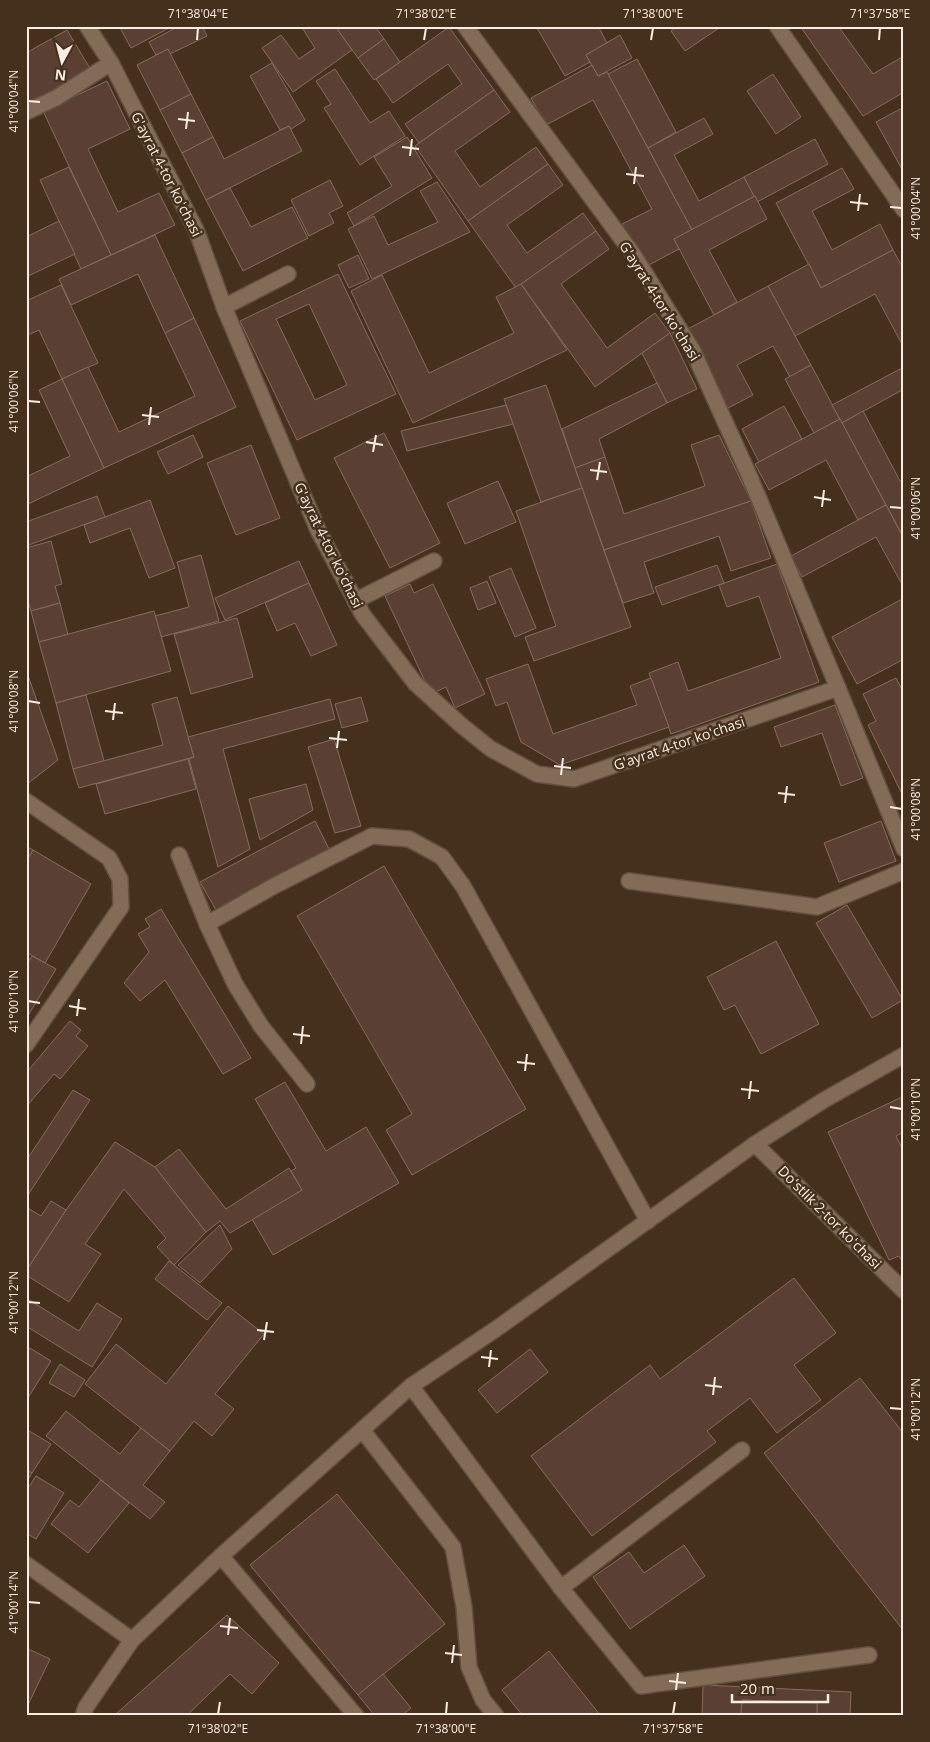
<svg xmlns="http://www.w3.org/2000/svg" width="930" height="1742" viewBox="0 0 930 1742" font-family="'Open Sans',sans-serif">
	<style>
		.building { fill: #5a3f33; stroke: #886b5d; fill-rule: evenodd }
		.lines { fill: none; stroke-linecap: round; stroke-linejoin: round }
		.lane-casing { stroke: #61503f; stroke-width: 18 }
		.street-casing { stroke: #61503f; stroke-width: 18 }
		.secondary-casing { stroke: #61503f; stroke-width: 18 }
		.lane { stroke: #836c57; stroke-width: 15 }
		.street { stroke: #836c57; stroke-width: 15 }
		.secondary { stroke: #836c57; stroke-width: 15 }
		.ticks { fill: none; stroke: #fceee3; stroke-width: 2 }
		.labels { text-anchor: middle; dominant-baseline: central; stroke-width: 5; stroke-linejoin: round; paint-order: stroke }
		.street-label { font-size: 14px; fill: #fceee3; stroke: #44301d }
		.neatline { fill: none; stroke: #fceee3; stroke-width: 2 }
		.ticks-label { font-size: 12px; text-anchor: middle; fill: #fceee3 }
	</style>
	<rect width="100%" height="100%" fill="#44301d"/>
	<g class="building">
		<polygon points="119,26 173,26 131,48"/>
		<polygon points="179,26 202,26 207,36 170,54 168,49 156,55 149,42"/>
		<polygon points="301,26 335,26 352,50 293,92 262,48 281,35 299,59 315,48"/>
		<polygon points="335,26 375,26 384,39 358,58"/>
		<polygon points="539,26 598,26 607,43 586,55 590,62 565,76 537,28"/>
		<polygon points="678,26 722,26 685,51 671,31"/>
		<polygon points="800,26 838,26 873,74 904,56 904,92 863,116"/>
		<polygon points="449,27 494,90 419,143 405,124 462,84 448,64 393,103 376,79"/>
		<polygon points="67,30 91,70 26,108 26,53"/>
		<polygon points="620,35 632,58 598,76 586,55"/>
		<polygon points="384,39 400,62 374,80 358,58"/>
		<polygon points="168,49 191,94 160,110 137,65"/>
		<polygon points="637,59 676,132 648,148 608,74"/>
		<polygon points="272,63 305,120 291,129 289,126 280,130 250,76"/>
		<polygon points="592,65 598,76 607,72 692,230 674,239 679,249 645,267 622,224 652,209 593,100 546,125 531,98"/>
		<polygon points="335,69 370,123 389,111 405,136 360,165 324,108 331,104 316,81"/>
		<polygon points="773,74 801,117 776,134 747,91"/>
		<polygon points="107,81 130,129 88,149 118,212 159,193 175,225 111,255 43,111"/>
		<polygon points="494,90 510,112 455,151 480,187 536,147 548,164 468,221 415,146"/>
		<polygon points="191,94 213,137 182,153 160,110"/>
		<polygon points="904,107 904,173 876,122"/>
		<polygon points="704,118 713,134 674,155 699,201 744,177 755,196 692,230 648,148"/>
		<polygon points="289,126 302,151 206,200 182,153 213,137 224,159"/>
		<polygon points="407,137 432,178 354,226 347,213 392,186 374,157"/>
		<polygon points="815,139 828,164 757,202 744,177"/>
		<polygon points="548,164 563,185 507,225 527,253 583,213 596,231 516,288 468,221"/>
		<polygon points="69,167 111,255 81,269 40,180"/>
		<polygon points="842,168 854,189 812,211 832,250 880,224 893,250 821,288 776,203"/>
		<polygon points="330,180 343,206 329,213 334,223 309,236 291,200"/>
		<polygon points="437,182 470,232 372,279 348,229 374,216 388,245 438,222 420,191"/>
		<polygon points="230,188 251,227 292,207 308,238 243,271 206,200"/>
		<polygon points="755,196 767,219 709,250 737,302 714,315 674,239"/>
		<polygon points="59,221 75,254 26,277 26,237"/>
		<polygon points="596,231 609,249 561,284 607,348 655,313 670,333 595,387 521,284"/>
		<polygon points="155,235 194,318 165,333 138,274 71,305 59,279"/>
		<polygon points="893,250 904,270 904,348 875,294 795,336 768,286 809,264 821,288"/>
		<polygon points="358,255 369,279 349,288 338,265"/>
		<path d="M338,274L396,394L297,440L240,321ZM309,304L347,385L315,400L276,319Z"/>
		<polygon points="382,275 429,373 514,333 496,297 521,284 567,350 413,423 351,291"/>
		<polygon points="61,285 98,363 62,379 39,330 26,336 26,301"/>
		<polygon points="768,286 811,365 790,377 773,346 737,365 753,395 728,408 686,330"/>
		<polygon points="194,318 236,407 104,468 62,379 88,367 119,432 195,396 165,333"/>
		<polygon points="670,333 697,389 667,403 642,353"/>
		<polygon points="811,365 840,419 814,433 785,379"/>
		<polygon points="904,367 904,389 842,423 832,405"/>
		<polygon points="62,379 104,468 26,505 26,477 70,456 39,390"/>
		<polygon points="657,383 667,403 599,439 605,457 575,468 562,429"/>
		<polygon points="546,385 582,488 541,502 504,399"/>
		<polygon points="506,405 513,424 407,451 401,431"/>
		<polygon points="784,406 802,439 759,462 742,429"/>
		<polygon points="863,411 900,481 904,479 904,529 900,531 842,423"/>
		<polygon points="840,419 886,505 858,520 826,460 769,490 755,464"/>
		<polygon points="384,433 440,543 390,568 334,458"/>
		<polygon points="193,435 203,457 168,474 157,452"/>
		<polygon points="719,435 751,501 604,550 575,468 605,457 624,514 705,486 691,445"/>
		<polygon points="251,445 280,518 236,535 207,463"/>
		<polygon points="498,481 516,522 465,544 447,503"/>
		<polygon points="582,488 631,627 534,661 525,637 556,626 516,511"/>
		<polygon points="97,496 105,517 26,546 26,522"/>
		<polygon points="150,500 175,568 149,578 130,528 90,543 84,525"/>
		<polygon points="751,501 771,558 731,571 719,536 644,562 654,593 623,603 604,550"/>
		<polygon points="886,505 904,539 904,588 876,537 802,577 791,556"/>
		<polygon points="51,541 62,584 55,586 60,603 31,611 26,594 26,548"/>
		<polygon points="201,555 219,621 161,637 155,616 189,607 177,562"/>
		<polygon points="299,561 309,583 225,620 215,598"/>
		<polygon points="777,564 819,682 671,734 649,673 678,662 688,691 781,658 759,596 727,607 719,585"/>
		<polygon points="717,565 724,583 662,605 655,587"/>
		<polygon points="511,568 536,628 515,637 489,577"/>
		<polygon points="487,581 496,603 478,610 470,588"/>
		<polygon points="309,583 337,645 311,656 295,623 277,631 265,603"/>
		<polygon points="410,584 414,593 433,584 485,694 455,708 446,687 431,694 385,596"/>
		<polygon points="904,598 904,659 857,684 832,637"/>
		<polygon points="60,603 68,635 39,642 31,611"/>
		<polygon points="154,611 171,671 56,703 39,642"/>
		<polygon points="237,618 253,677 191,694 174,634"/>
		<polygon points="528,664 553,734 637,705 630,686 651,678 669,727 560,765 521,742 507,702 496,706 486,679"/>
		<polygon points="26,670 58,760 26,785"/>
		<polygon points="896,678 904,693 904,798 868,725 876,721 863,694"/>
		<polygon points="86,695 104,761 73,769 56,703"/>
		<polygon points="177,697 194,757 79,788 73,769 163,745 152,704"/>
		<polygon points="361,697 368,721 342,728 335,704"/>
		<polygon points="330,699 335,719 223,749 250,849 218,867 189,759 194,757 188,737"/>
		<polygon points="835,705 863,778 841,786 822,733 781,747 774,727"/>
		<polygon points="334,739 361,826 335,833 308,747"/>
		<polygon points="188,759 196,789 105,814 96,784"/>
		<polygon points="306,784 313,810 260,840 249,799"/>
		<polygon points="315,821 329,849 216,910 200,882"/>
		<polygon points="881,821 896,861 839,882 824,843"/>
		<polygon points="26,846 33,850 26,862"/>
		<polygon points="33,850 91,884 45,963 26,952 26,862"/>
		<polygon points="384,866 526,1109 412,1175 386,1130 412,1114 297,916"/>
		<polygon points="847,905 903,1000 872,1018 816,923"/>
		<polygon points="161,909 251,1058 223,1074 165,980 140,1001 124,983 149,952 138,934 150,927 145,919"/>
		<polygon points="776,941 819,1024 761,1054 735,1005 724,1010 707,977"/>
		<polygon points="32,956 56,969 26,1019 26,965"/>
		<polygon points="70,1021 81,1030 76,1036 88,1046 60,1079 54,1074 26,1107 26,1073"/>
		<polygon points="285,1082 326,1151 366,1127 399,1183 273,1255 252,1219 302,1190 291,1171 296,1168 255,1099"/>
		<polygon points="73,1090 90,1100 26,1198 26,1161"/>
		<polygon points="904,1096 904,1132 896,1136 904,1152 904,1264 899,1256 889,1260 828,1132"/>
		<polygon points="115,1142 155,1167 206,1232 174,1265 157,1247 166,1238 124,1189 85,1244 101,1254 69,1302 26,1275 26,1271 66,1210"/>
		<polygon points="179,1149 226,1209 289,1168 302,1190 230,1233 220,1221 206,1232 155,1167"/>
		<polygon points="51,1201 66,1210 26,1271 26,1207 41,1216"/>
		<polygon points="220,1225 232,1249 200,1283 178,1265"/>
		<polygon points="169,1261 222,1303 207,1320 155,1279"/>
		<polygon points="794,1278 836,1333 794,1365 821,1400 777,1433 750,1398 707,1431 716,1442 592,1536 531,1456 650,1365 660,1379"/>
		<polygon points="26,1298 79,1331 97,1303 122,1319 92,1367 26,1326"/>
		<polygon points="228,1306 264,1334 215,1394 234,1409 212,1436 194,1421 170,1451 85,1384 116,1344 166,1384"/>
		<polygon points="30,1348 51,1361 26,1401 26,1354"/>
		<polygon points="530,1349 548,1372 497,1413 478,1390"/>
		<polygon points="60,1364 85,1380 74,1397 49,1383"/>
		<polygon points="860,1378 904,1434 903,1630 764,1453"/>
		<polygon points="66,1411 120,1454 141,1428 170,1451 143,1485 165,1502 150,1519 46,1436"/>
		<polygon points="26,1429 51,1444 32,1473 26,1470"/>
		<polygon points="26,1470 32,1473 26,1483"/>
		<polygon points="36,1476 64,1493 36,1539 26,1533 26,1491"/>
		<polygon points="101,1480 129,1503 88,1553 51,1524 70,1500 79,1507"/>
		<polygon points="337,1494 445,1624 358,1695 250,1565"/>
		<polygon points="684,1545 705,1576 630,1629 593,1577 629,1552 644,1573"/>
		<polygon points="227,1615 279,1663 252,1694 230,1674 186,1716 116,1716 117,1713"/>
		<polygon points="26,1648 50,1659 26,1709"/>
		<polygon points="549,1651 601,1716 523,1716 502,1690"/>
		<polygon points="383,1674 411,1708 401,1716 375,1716 358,1695"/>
		<polygon points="703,1685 851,1692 850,1716 817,1716 817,1703 742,1700 741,1716 702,1716"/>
		<polygon points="742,1700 817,1703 817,1716 741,1716"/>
	</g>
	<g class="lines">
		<defs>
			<g id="lane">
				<polyline points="26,112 56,98 111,63"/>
				<polyline points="224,307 288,274"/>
				<polyline points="355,601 434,561"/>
				<polyline points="629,881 817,907 904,871"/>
				<polyline points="411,1386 561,1588 641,1686 869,1655"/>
				<polyline points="363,1431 453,1547 464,1607 469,1667 483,1700 496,1716"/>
				<polyline points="221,1556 356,1716"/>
				<polyline points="561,1588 742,1450"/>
			</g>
			<g id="street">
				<polyline points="87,26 111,63 197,232 224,307 318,530 363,615 415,683 461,725 491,749 537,774 574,779 838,688 904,849"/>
				<polyline points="465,26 633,254 693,351 749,475 838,688"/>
				<polyline points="777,26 904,210"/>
				<polyline points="26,801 109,858 120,879 121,907 26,1045"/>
				<polyline points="179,855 207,924 274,886 372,836 409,839 442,857 463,886 648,1221"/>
				<polyline points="207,924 235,984 261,1026 307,1084"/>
				<polyline points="755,1144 904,1291"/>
				<polyline points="26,1564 132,1640"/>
			</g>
			<polyline id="secondary" points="83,1716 86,1707 132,1640 221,1556 411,1386 496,1329 755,1144 824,1100 904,1055"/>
		</defs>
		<use href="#lane" class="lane-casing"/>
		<use href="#street" class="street-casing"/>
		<use href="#secondary" class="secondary-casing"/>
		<use href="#lane" class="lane"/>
		<use href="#street" class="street"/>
		<use href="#secondary" class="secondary"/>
	</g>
	<path class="ticks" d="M197,40L198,28M424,40L426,28M651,40L653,28M879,40L880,28M28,101L40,102M178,119L195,121M186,129L188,112M402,147L419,149M410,156L412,139M626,174L644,176M634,184L636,167M850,202L868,204M890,207L902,208M858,211L860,194M28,401L40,402M142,415L159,417M149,425L151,407M366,442L383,445M373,452L376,435M590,470L607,472M597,480L600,462M814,497L831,500M822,507L824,490M890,507L902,508M28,701L40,703M105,711L123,713M113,720L115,703M329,738L347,740M337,748L339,731M554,766L571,768M561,775L563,758M778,793L795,795M785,803L787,786M890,807L902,809M28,1001L40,1003M69,1006L86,1009M77,1016L79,999M293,1034L310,1036M301,1044L303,1026M517,1062L535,1064M525,1071L527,1054M741,1089L759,1091M749,1099L751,1081M890,1107L902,1109M28,1302L40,1303M257,1330L274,1332M264,1340L267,1322M481,1357L498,1359M489,1367L491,1350M705,1385L722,1387M713,1395L715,1377M890,1408L902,1409M28,1602L40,1603M220,1626L238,1628M228,1635L230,1618M445,1653L462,1655M452,1663L454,1645M669,1681L686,1683M676,1690L678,1673M218,1714L220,1702M446,1714L447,1702M673,1714L675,1702"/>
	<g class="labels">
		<g class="street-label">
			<text transform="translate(167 174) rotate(63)">G'ayrat 4-tor koʻchasi</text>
			<text transform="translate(660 301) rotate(58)">G'ayrat 4-tor koʻchasi</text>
			<text transform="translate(329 545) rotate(64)">G'ayrat 4-tor koʻchasi</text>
			<text transform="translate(679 743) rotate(-19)">G'ayrat 4-tor koʻchasi</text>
			<text transform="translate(830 1217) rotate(45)">Doʻstlik 2-tor koʻchasi</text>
		</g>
	</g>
	<rect width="930" height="1742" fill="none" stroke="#44301d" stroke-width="55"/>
	<g transform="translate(62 62) rotate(187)" stroke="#44301d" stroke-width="4" paint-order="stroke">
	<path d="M0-4L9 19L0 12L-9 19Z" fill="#fceee3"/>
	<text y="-8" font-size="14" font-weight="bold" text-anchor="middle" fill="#fceee3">N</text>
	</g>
	<path d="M732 1694v8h96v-8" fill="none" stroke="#fceee3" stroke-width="2.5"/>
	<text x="740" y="1694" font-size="15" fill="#fceee3" stroke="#44301d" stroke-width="4" paint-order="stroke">20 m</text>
	<rect x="28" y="28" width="874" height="1686" class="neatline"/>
	<g class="ticks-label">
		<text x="198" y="18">71°38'04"E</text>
		<text x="426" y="18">71°38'02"E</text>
		<text x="653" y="18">71°38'00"E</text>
		<text x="880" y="18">71°37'58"E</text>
		<text transform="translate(14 101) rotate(-90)" y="4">41°00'04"N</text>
		<text transform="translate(916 208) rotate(-90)" y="4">41°00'04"N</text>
		<text transform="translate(14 401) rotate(-90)" y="4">41°00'06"N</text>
		<text transform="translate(916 508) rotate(-90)" y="4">41°00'06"N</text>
		<text transform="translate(14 701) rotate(-90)" y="4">41°00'08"N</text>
		<text transform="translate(916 809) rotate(-90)" y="4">41°00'08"N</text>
		<text transform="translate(14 1001) rotate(-90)" y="4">41°00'10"N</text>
		<text transform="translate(916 1109) rotate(-90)" y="4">41°00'10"N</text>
		<text transform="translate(14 1302) rotate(-90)" y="4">41°00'12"N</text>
		<text transform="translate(916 1409) rotate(-90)" y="4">41°00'12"N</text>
		<text transform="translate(14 1602) rotate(-90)" y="4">41°00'14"N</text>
		<text x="218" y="1733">71°38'02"E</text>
		<text x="446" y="1733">71°38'00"E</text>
		<text x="673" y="1733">71°37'58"E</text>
	</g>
</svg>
